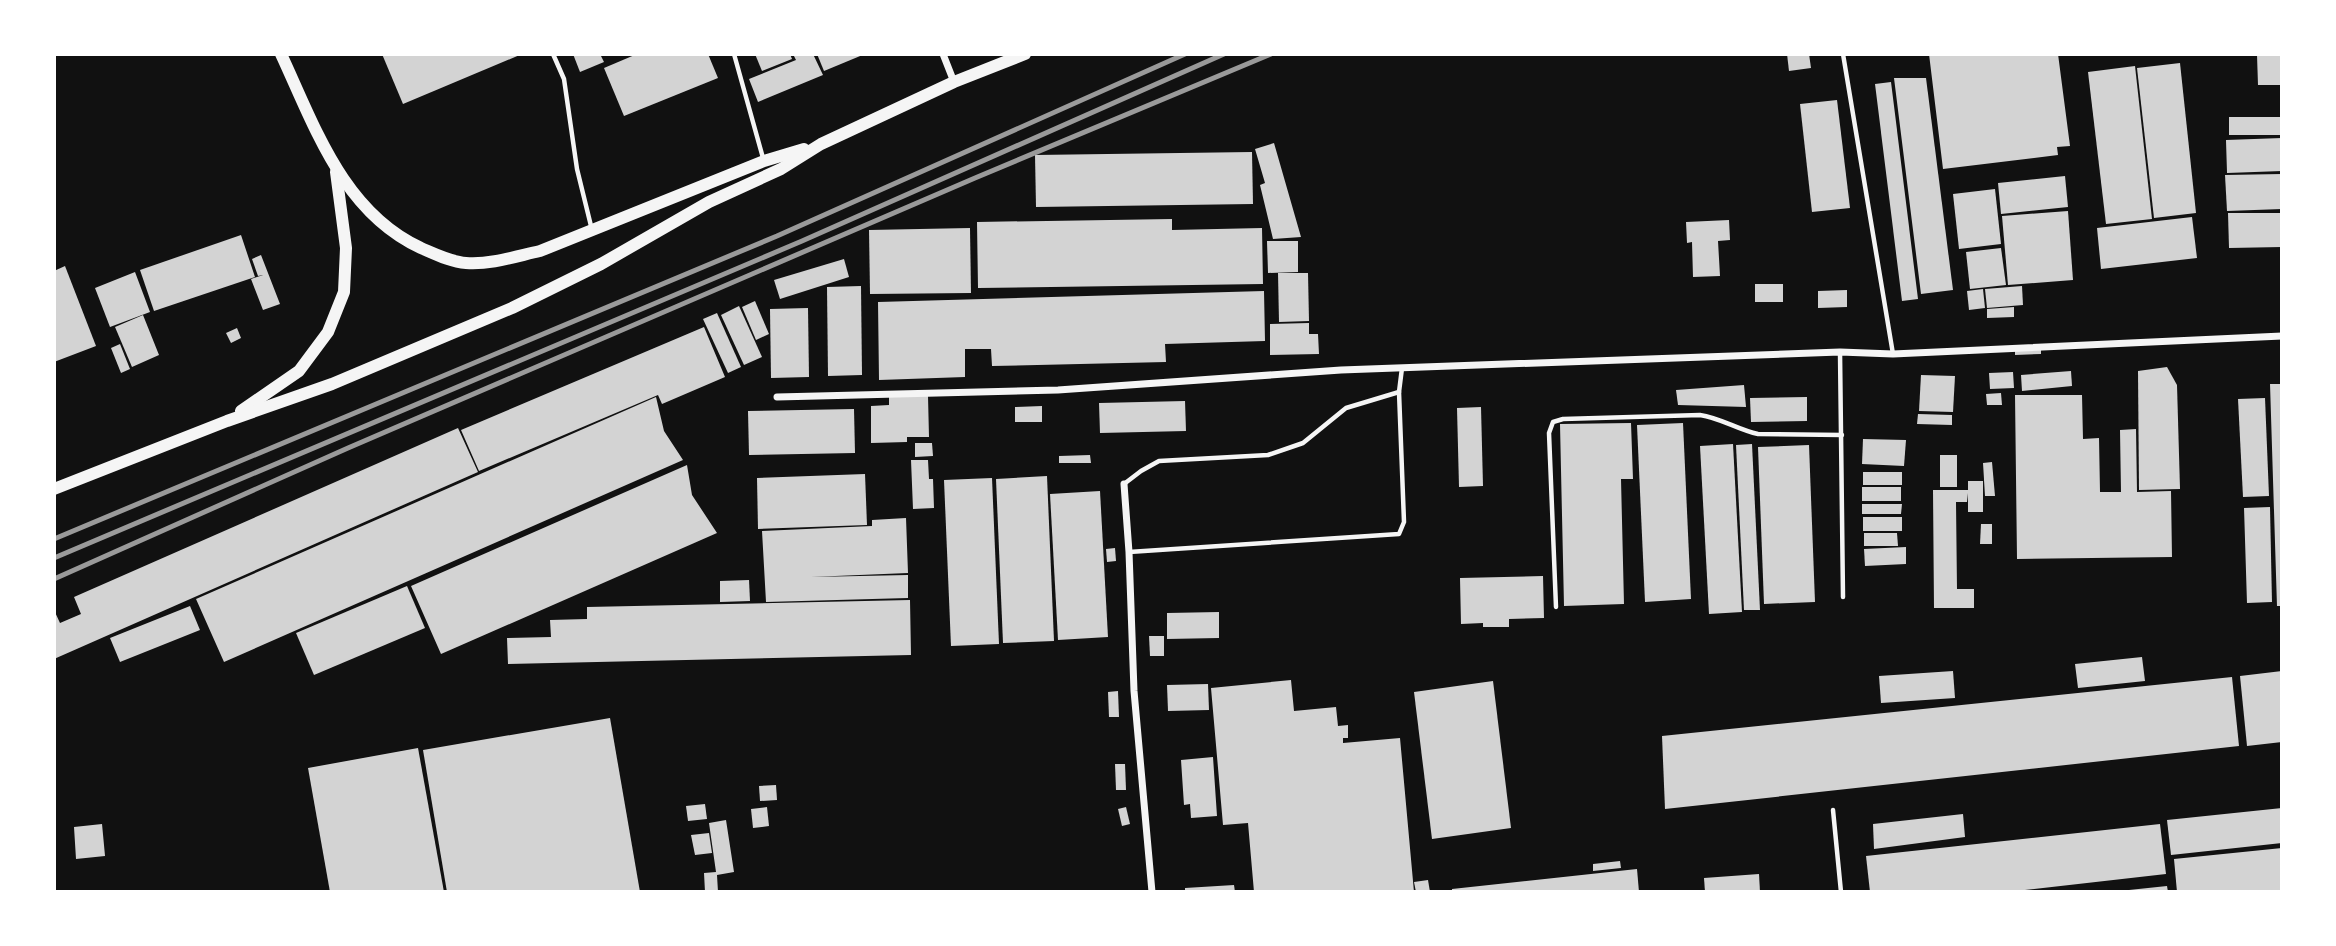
<svg xmlns="http://www.w3.org/2000/svg" width="2336" height="946" viewBox="0 0 2336 946" font-family="Raleway,sans-serif">
	<style>
		.building { fill: #d3d3d3 }
		.lines { fill: none; stroke-linecap: round; stroke-linejoin: round }
		.service { stroke: #f5f5f5; stroke-width: 4.5 }
		.minor { stroke: #f5f5f5; stroke-width: 7 }
		.secondary { stroke: #f5f5f5; stroke-width: 12 }
		.rail { stroke: #9a9a9a; stroke-width: 5 }
	</style>
	<rect width="100%" height="100%" fill="#111"/>
	<g class="building">
		<polygon points="382,54 522,54 403,104"/>
		<polygon points="573,54 600,54 604,62 580,72"/>
		<polygon points="637,54 708,54 718,78 624,116 604,68"/>
		<polygon points="755,54 790,54 792,59 762,71"/>
		<polygon points="793,54 813,54 823,75 758,102 749,79 796,60"/>
		<polygon points="817,54 865,54 824,71"/>
		<polygon points="1787,54 1809,54 1811,68 1789,71"/>
		<polygon points="1929,54 2058,54 2070,146 2057,147 2058,155 1943,169"/>
		<polygon points="2282,54 2282,85 2258,85 2257,55"/>
		<polygon points="2180,63 2196,213 2154,218 2137,68"/>
		<polygon points="2135,66 2152,219 2106,224 2088,72"/>
		<polygon points="1894,78 1926,78 1953,290 1921,294"/>
		<polygon points="1891,82 1918,299 1902,301 1875,84"/>
		<polygon points="1837,100 1850,208 1812,212 1800,104"/>
		<rect x="2229" y="117" width="53" height="18"/>
		<polygon points="2282,138 2282,171 2227,173 2226,140"/>
		<polygon points="1274,143 1301,237 1273,239 1260,185 1265,183 1255,149"/>
		<polygon points="1252,152 1253,204 1036,207 1035,155"/>
		<polygon points="2282,174 2282,209 2227,211 2225,175"/>
		<polygon points="2065,176 2068,207 2001,214 1998,183"/>
		<polygon points="1995,189 2001,244 1959,249 1953,194"/>
		<polygon points="2068,211 2073,280 2008,285 2002,216"/>
		<polygon points="2228,213 2282,213 2282,247 2229,248"/>
		<polygon points="2192,217 2197,258 2101,269 2097,228"/>
		<polygon points="1172,219 1172,230 1262,228 1263,284 978,288 977,222"/>
		<polygon points="1729,220 1730,240 1718,241 1720,276 1693,277 1692,242 1687,243 1686,222"/>
		<polygon points="970,228 971,293 870,294 869,230"/>
		<polygon points="241,235 255,277 154,311 140,270"/>
		<polygon points="1267,241 1298,241 1298,272 1268,273"/>
		<polygon points="2001,248 2006,285 1970,289 1966,252"/>
		<polygon points="261,255 280,304 263,310 251,279 263,275 258,276 252,259"/>
		<polygon points="844,259 849,277 780,299 774,280"/>
		<polygon points="65,266 96,346 54,362 54,271"/>
		<polygon points="135,272 150,312 110,327 95,288"/>
		<polygon points="1278,273 1308,273 1309,321 1279,322"/>
		<rect x="1755" y="284" width="28" height="18"/>
		<polygon points="861,286 862,375 828,376 827,287"/>
		<polygon points="2022,286 2023,305 1987,308 1985,289"/>
		<polygon points="1983,289 1985,308 1969,310 1967,291"/>
		<polygon points="1847,290 1847,307 1818,308 1818,291"/>
		<polygon points="1264,291 1265,341 1165,344 1166,362 992,366 991,349 965,349 965,377 879,380 878,302"/>
		<polygon points="755,301 769,334 756,340 742,307"/>
		<polygon points="739,306 762,357 744,365 721,315"/>
		<polygon points="2014,307 2014,317 1987,318 1987,309"/>
		<polygon points="808,308 809,377 771,378 770,309"/>
		<polygon points="717,313 741,367 728,373 703,319"/>
		<polygon points="143,315 159,355 132,367 115,327"/>
		<polygon points="1309,323 1309,334 1318,334 1319,354 1270,355 1270,324"/>
		<polygon points="704,327 725,377 662,404 658,395 479,471 461,430"/>
		<polygon points="237,328 241,338 231,343 226,333"/>
		<polygon points="120,344 130,369 121,373 111,348"/>
		<polygon points="2041,346 2041,354 2015,355 2015,348"/>
		<polygon points="2167,367 2177,385 2180,489 2139,490 2138,371"/>
		<polygon points="2071,371 2072,386 2022,391 2021,375"/>
		<polygon points="2013,372 2014,388 1990,389 1989,373"/>
		<polygon points="1921,375 1955,376 1953,412 1919,411"/>
		<polygon points="2270,384 2282,384 2282,606 2277,606"/>
		<polygon points="1744,385 1746,407 1678,405 1676,390"/>
		<polygon points="2001,393 2002,405 1987,405 1986,394"/>
		<polygon points="2015,395 2082,395 2083,439 2099,438 2100,492 2121,492 2120,430 2136,429 2137,492 2171,491 2172,557 2017,559"/>
		<polygon points="889,396 928,396 929,437 907,437 907,442 871,443 871,406 889,405"/>
		<polygon points="656,397 664,431 683,460 224,662 196,599"/>
		<polygon points="1807,397 1807,421 1751,422 1750,398"/>
		<polygon points="2265,398 2269,496 2243,497 2238,399"/>
		<polygon points="1185,401 1186,431 1100,433 1099,403"/>
		<polygon points="1042,406 1042,422 1015,422 1015,407"/>
		<polygon points="1481,407 1483,486 1459,487 1457,408"/>
		<polygon points="854,409 855,453 749,455 748,411"/>
		<polygon points="1918,414 1952,415 1952,425 1917,424"/>
		<polygon points="1631,423 1633,479 1621,479 1624,604 1564,606 1560,424"/>
		<polygon points="1683,423 1691,599 1645,602 1637,425"/>
		<polygon points="458,428 478,472 54,659 54,610 60,623 81,614 74,597"/>
		<polygon points="1863,439 1906,440 1904,466 1862,464"/>
		<polygon points="915,443 932,443 933,456 915,457"/>
		<polygon points="1733,444 1742,612 1709,614 1700,446"/>
		<polygon points="1752,444 1760,610 1744,610 1736,445"/>
		<polygon points="1809,445 1815,602 1764,604 1758,447"/>
		<polygon points="1090,455 1091,463 1059,463 1059,456"/>
		<rect x="1940" y="455" width="17" height="32"/>
		<polygon points="911,460 928,460 929,479 933,479 934,508 913,509"/>
		<polygon points="1992,462 1995,496 1985,496 1983,463"/>
		<polygon points="687,465 692,495 717,533 441,654 411,586"/>
		<rect x="1863" y="472" width="39" height="13"/>
		<polygon points="865,474 867,525 758,529 757,478"/>
		<polygon points="1047,476 1054,641 1003,643 996,479"/>
		<polygon points="992,478 999,644 951,646 944,480"/>
		<polygon points="1968,481 1983,481 1983,512 1968,512 1968,493 1967,502 1956,502 1957,589 1974,589 1974,608 1934,608 1933,490 1968,490"/>
		<rect x="1862" y="487" width="39" height="14"/>
		<polygon points="1100,491 1108,637 1058,640 1050,494"/>
		<polygon points="1862,504 1902,504 1901,514 1862,514"/>
		<polygon points="2270,507 2272,602 2247,603 2244,508"/>
		<rect x="1863" y="517" width="39" height="14"/>
		<polygon points="906,518 908,573 811,577 908,575 908,598 766,602 762,531 872,526 872,520"/>
		<polygon points="1981,524 1992,524 1992,544 1980,544"/>
		<polygon points="1864,533 1897,533 1898,546 1864,546"/>
		<polygon points="1906,547 1906,564 1865,566 1864,549"/>
		<polygon points="1115,548 1116,561 1107,562 1106,549"/>
		<polygon points="1543,576 1544,618 1509,619 1509,627 1483,627 1483,623 1461,624 1460,578"/>
		<polygon points="749,580 750,601 720,602 720,581"/>
		<polygon points="407,586 425,628 314,675 296,633"/>
		<polygon points="910,600 911,655 508,664 507,638 551,637 550,620 587,619 587,607"/>
		<polygon points="190,606 200,630 120,662 110,638"/>
		<polygon points="1219,612 1219,638 1167,639 1167,613"/>
		<polygon points="1149,636 1164,636 1164,656 1150,656"/>
		<polygon points="2142,657 2145,681 2078,688 2075,664"/>
		<polygon points="1953,671 1955,698 1881,703 1879,676"/>
		<polygon points="2282,671 2282,742 2247,746 2240,676"/>
		<polygon points="2232,677 2239,746 1665,809 1662,736"/>
		<polygon points="1291,680 1294,711 1336,707 1338,726 1348,725 1348,738 1343,738 1343,743 1400,738 1414,892 1254,892 1248,823 1223,825 1211,688"/>
		<polygon points="1493,681 1511,828 1432,839 1414,692"/>
		<polygon points="1208,684 1209,710 1168,711 1167,685"/>
		<polygon points="1118,691 1119,717 1109,717 1108,692"/>
		<polygon points="610,718 640,892 447,892 423,750"/>
		<polygon points="418,748 444,892 330,892 308,768"/>
		<polygon points="1213,757 1217,816 1191,818 1190,804 1184,805 1181,760"/>
		<polygon points="1115,764 1125,764 1126,790 1116,790"/>
		<polygon points="776,785 777,800 760,801 759,786"/>
		<polygon points="705,804 707,819 688,821 686,806"/>
		<polygon points="767,807 769,826 753,828 751,809"/>
		<polygon points="1126,807 1130,824 1122,826 1118,809"/>
		<polygon points="2282,808 2282,843 2171,855 2167,820"/>
		<polygon points="1963,814 1965,837 1874,849 1873,824"/>
		<polygon points="726,820 734,872 717,875 718,892 705,892 704,873 716,872 709,823"/>
		<polygon points="102,824 105,856 76,859 74,827"/>
		<polygon points="2160,824 2166,874 2007,892 1870,892 1866,856"/>
		<polygon points="709,833 712,853 695,855 691,835"/>
		<polygon points="2282,848 2282,892 2177,892 2174,859"/>
		<polygon points="1620,861 1621,868 1593,871 1593,864"/>
		<polygon points="1637,869 1639,892 1452,892 1452,889"/>
		<polygon points="1759,874 1760,892 1705,892 1704,878"/>
		<polygon points="1428,880 1430,892 1416,892 1414,882"/>
		<polygon points="1234,885 1235,892 1185,892 1185,888"/>
		<polygon points="2167,886 2168,892 2129,892 2129,890"/>
	</g>
	<g class="lines">
		<g class="service">
			<polyline points="553,54 564,79 577,169 592,230"/>
			<polyline points="734,54 763,158"/>
			<polyline points="1843,54 1893,354"/>
			<polyline points="1840,352 1843,597"/>
			<polyline points="1124,484 1141,471 1159,461 1268,455 1303,443 1346,408 1399,392"/>
			<polyline points="1129,552 1399,534 1404,522 1399,392 1402,368"/>
			<path d="M1556,607L1549,433L1553,422L1563,419L1700,415C1721,418 1738,430 1758,434L1842,435"/>
			<polyline points="1833,810 1841,892"/>
		</g>
		<g class="minor">
			<polyline points="943,54 954,82"/>
			<polyline points="777,397 1058,390 1341,370 1840,352 1893,354 2282,336"/>
			<polyline points="1124,484 1129,552 1134,691 1152,892"/>
		</g>
		<g class="secondary">
			<path d="M281,54C315,127 343,212 421,248C435,254 451,262 466,263C490,265 517,256 540,251L764,161L804,149"/>
			<polyline points="241,411 299,371 328,332 344,292 346,248 336,172"/>
			<polyline points="54,489 227,421 332,384 512,308 601,264 709,202 781,169 821,144 954,82 1025,54"/>
		</g>
		<g class="rail">
			<polyline points="54,539 777,236 1185,54"/>
			<polyline points="54,558 802,241 1224,54"/>
			<polyline points="54,579 348,448 975,178 1271,54"/>
		</g>
	</g>
	<rect width="2336" height="946" fill="none" stroke="#ffffff" stroke-width="112"/>
</svg>
